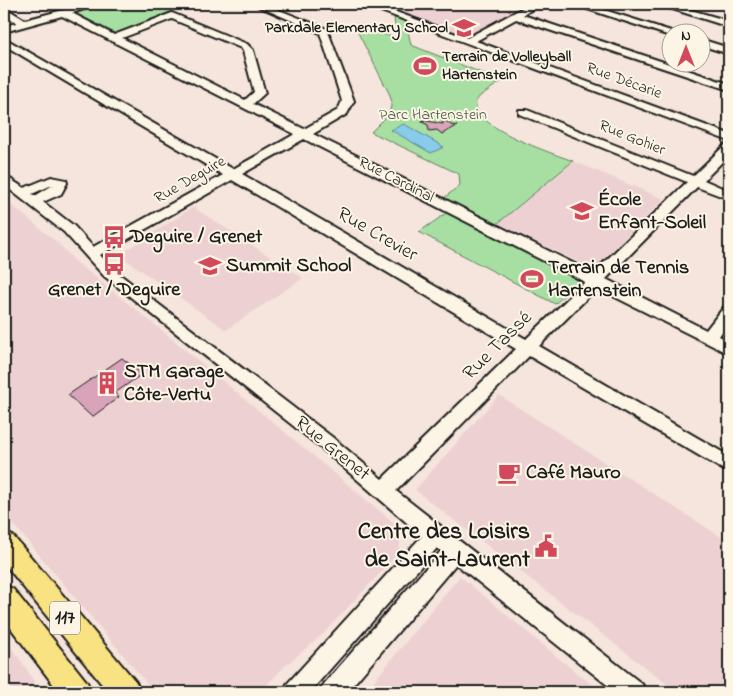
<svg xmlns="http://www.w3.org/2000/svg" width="733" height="696" viewBox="0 0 733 696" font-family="'Indie Flower',sans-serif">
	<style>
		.built { fill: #edd1d2 }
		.green { fill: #a7dfa2; stroke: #627e5f }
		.water { fill: #88cbea; stroke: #5d8598 }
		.building { fill: #d9a3b9; stroke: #1c1c1c }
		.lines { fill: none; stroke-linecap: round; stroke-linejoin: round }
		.minor-casing { stroke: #1c1c1c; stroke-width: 4 }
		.major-casing { stroke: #1c1c1c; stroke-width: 4 }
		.minor { fill: #fcf5e5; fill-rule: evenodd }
		.major { fill: #f8e281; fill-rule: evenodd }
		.labels { text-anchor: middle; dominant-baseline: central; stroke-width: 4; stroke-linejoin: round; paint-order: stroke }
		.far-poi-label { font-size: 16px; font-weight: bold; fill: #1c1c1c; stroke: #fcf5e5; text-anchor: end }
		.far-street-label { font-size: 16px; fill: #1c1c1c; stroke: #fcf5e5 }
		.far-park-label { font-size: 16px; fill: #465644; stroke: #fcf5e5 }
		.shield { fill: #fcf5e5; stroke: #5f5d58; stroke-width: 1 }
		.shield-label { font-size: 19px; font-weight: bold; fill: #1c1c1c }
		.poi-label { font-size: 20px; font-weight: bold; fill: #1c1c1c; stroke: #fcf5e5; text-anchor: start }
		.street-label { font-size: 20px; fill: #1c1c1c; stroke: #fcf5e5 }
		.near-poi-label { font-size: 24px; font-weight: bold; fill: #1c1c1c; stroke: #fcf5e5; text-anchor: end }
	</style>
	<rect width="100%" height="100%" fill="#f5e5dc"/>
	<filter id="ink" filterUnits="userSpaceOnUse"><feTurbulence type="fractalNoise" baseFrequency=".02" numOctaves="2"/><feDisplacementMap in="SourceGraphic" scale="10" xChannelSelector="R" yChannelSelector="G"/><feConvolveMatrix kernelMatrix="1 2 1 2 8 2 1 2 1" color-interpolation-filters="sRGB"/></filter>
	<g filter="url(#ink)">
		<g class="built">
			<polygon points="401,4 529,4 468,37 403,13"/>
			<polygon points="573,161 664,199 594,269 497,224"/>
			<polygon points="4,199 58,243 77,263 159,328 398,526 401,532 399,553 323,634 285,666 260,692 154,692 4,513"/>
			<polygon points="193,207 303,278 226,330 119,255"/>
			<polygon points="499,395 729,542 729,692 677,692 415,490"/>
			<polygon points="460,576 578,674 602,692 365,692"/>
			<polygon points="4,638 24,665 40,692 4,692"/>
		</g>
		<g class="green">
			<polygon points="103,4 190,4 115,33 73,12"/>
			<path d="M394,18L406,22L411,45L502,81L480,96L476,101C470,127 552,153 573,161L497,224L444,198L460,185L459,174L371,132L389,114L392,102L389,93L354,25L358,24L397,39Z"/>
			<polygon points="448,212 561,270 579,281 555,304 419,232"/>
		</g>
		<polygon class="water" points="404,124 444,147 431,153 391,130"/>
		<g class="building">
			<polygon points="443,119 451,125 457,126 442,134 437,130 429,131 428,125 422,122 422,120 443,124"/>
			<polygon points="122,358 142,374 115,393 119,397 92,417 68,395"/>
		</g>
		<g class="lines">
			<defs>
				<g id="minor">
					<path d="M86,4H99L72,13L114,35L172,13L247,44L253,50L265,93L253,104L304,129L338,110L342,101L320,33L253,4H264L327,29L354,101L347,114L313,134L593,273L687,182L519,114V110H527L693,176L725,145L729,144V155L704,180L729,191V199L697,187L606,279L706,330L724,307L729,306V322L719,336L729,341V354L597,288L539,346L729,456V473L529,356L396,491L642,684L646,692H616L456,564L347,692H320L324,684L441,551L437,548L310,692H283L287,684L422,536L320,447L104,276L64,232L4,185V175L24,188L51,177L66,180L67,183L61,194L43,202L74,226L93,247L223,175L4,45V38L233,169L295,134L62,16L4,32V26L17,23L4,14V7L25,20ZM172,19L241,48L243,51L254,92L245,100L122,38ZM304,139L585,282L526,339L242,174ZM232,180L516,349L382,479L332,437L114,270L100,255ZM53,185L35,196L32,194L52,185Z"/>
					<polygon points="362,4 374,4 467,38 530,4 540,4 523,15 729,84 729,90 516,19 476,41 729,134 729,141"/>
					<polygon points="572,4 585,4 674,32 670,32 670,36 667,35"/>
					<polygon points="657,4 670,4 729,21 729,27"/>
					<polygon points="700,39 729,48 729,54 700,45"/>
				</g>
				<g id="major">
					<polygon points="4,532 13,536 136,682 140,692 108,692 4,563"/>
					<polygon points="4,585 13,589 87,682 91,692 59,692 4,619"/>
				</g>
			</defs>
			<use href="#minor" class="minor-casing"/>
			<use href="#major" class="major-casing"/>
			<use href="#minor" class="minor"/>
			<use href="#major" class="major"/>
		</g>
	</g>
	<defs>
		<symbol id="school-bare" viewBox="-9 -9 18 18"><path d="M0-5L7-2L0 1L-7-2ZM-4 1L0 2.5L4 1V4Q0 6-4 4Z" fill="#d1495b" stroke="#fcf5e5" stroke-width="2.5" paint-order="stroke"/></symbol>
		<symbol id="stadium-bare" viewBox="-9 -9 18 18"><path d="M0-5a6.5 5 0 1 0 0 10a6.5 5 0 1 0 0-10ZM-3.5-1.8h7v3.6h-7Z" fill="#d1495b" stroke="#fcf5e5" stroke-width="2.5" paint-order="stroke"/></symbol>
		<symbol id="bus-bare" viewBox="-9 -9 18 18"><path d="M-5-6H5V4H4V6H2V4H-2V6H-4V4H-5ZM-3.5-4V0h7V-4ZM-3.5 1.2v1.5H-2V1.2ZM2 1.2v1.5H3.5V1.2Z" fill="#d1495b" stroke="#fcf5e5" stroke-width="2.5" paint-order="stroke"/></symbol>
		<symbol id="building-bare" viewBox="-9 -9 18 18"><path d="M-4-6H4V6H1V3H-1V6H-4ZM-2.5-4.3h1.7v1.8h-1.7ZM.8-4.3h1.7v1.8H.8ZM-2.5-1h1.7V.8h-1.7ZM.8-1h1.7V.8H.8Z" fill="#d1495b" stroke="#fcf5e5" stroke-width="2.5" paint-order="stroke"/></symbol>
		<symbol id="cafe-bare" viewBox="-9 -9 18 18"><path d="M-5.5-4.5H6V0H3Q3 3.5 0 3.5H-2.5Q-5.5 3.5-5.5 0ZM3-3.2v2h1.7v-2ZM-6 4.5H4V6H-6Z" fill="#d1495b" stroke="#fcf5e5" stroke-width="2.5" paint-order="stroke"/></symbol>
		<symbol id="civic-bare" viewBox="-9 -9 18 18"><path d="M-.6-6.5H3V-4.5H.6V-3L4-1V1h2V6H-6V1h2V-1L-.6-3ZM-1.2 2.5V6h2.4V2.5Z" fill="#d1495b" stroke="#fcf5e5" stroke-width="2.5" paint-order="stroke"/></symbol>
	</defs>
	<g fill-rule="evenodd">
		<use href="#school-bare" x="448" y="12" width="32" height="32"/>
		<use href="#stadium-bare" x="409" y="50" width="32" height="32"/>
		<use href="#school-bare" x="566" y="195" width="32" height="32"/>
		<use href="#bus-bare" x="98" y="221" width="32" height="32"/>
		<use href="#bus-bare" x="98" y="248" width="32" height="32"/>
		<use href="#school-bare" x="194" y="250" width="32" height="32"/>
		<use href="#stadium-bare" x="516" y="263" width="32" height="32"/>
		<use href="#building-bare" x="91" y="367" width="32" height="32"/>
		<use href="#cafe-bare" x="493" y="457" width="32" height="32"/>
		<use href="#civic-bare" x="530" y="530" width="32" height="32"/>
	</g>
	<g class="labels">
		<g class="far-poi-label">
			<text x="448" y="28">Parkdale Elementary School</text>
			<text x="442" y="57" text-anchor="start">Terrain de Volleyball<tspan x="442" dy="18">Hartenstein</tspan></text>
		</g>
		<g class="far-street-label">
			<text transform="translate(624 81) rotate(20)">Rue Décarie</text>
			<text transform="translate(632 138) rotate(22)">Rue Gohier</text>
			<text transform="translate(190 180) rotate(-30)">Rue Deguire</text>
			<text transform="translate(396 180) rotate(27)">Rue Cardinal</text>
		</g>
		<g class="far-park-label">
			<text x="433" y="115">Parc Hartenstein</text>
		</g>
		<rect class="shield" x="50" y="601.5" width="30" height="33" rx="4"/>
		<g class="shield-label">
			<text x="65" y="618">117</text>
		</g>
		<g class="poi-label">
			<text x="598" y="200">École<tspan x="598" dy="23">Enfant-Soleil</tspan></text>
			<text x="130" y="237">Deguire / Grenet</text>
			<text x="226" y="266">Summit School</text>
			<text x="548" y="268">Terrain de Tennis<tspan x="548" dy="23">Hartenstein</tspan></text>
			<text x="114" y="290" text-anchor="middle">Grenet / Deguire</text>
			<text x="124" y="372">STM Garage<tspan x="124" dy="23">Côte-Vertu</tspan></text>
			<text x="526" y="473">Café Mauro</text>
		</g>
		<g class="street-label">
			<text transform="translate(377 235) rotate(30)">Rue Crevier</text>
			<text transform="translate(498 346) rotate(-45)">Rue Tassé</text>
			<text transform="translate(332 449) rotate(39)">Rue Grenet</text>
		</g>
		<g class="near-poi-label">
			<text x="530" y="532">Centre des Loisirs<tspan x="530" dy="28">de Saint-Laurent</tspan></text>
		</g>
	</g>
	<rect width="733" height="696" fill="none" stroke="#fcf5e5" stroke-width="20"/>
	<rect x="10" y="10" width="713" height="676" fill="none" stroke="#1c1c1c" stroke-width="2" filter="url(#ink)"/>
	<g transform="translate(686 48)"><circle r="24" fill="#fcf5e5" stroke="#a29e95"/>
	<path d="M0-4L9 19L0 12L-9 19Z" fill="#d1495b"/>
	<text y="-8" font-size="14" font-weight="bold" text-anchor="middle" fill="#1c1c1c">N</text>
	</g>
</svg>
